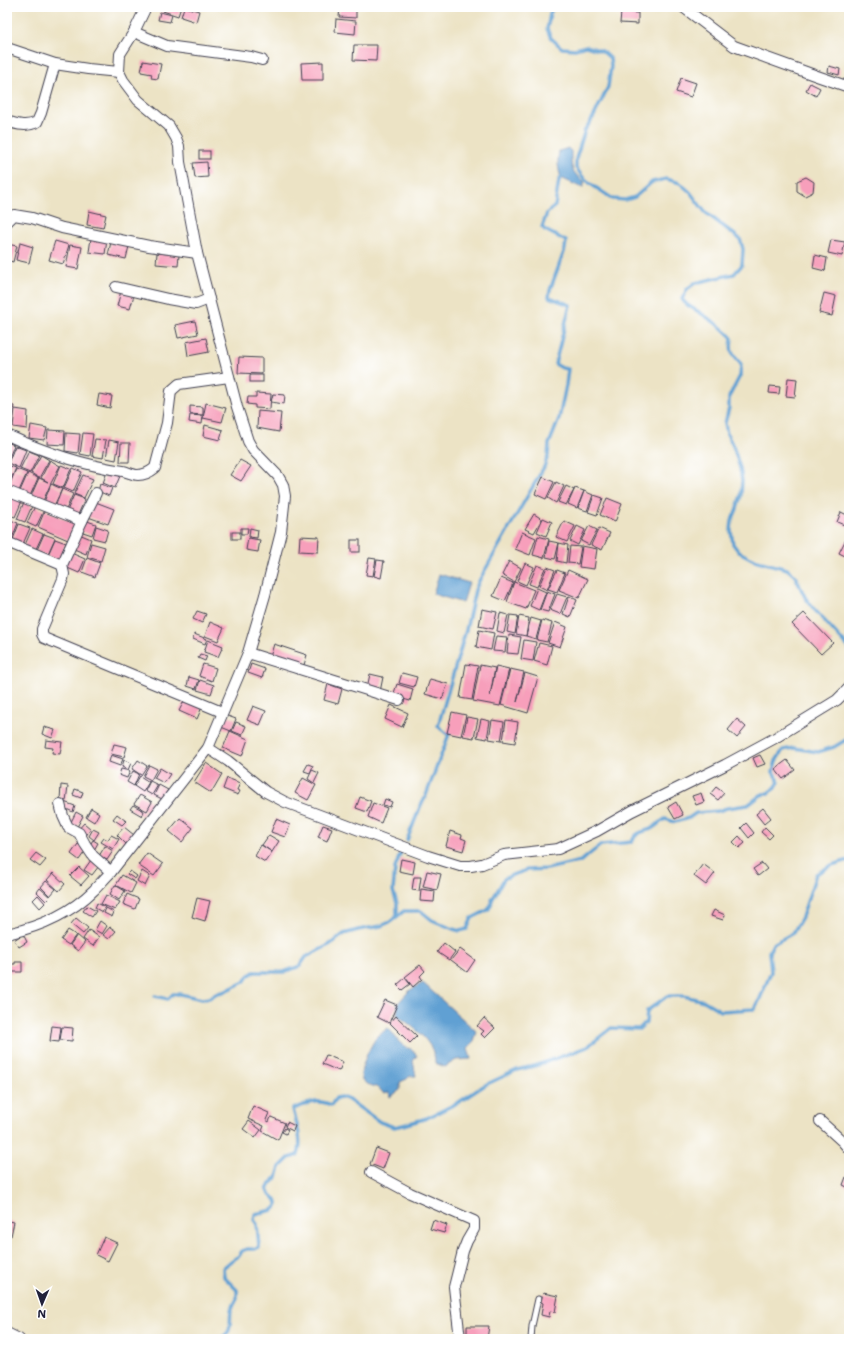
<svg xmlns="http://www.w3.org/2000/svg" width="856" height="1346" viewBox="0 0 856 1346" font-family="'Shantell Sans',sans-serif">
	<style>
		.water { fill: #60a0d3; stroke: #416187 }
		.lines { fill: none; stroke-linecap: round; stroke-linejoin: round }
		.stream { stroke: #60a0d3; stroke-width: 3.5 }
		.building { fill: #f79fbb }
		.service-casing { stroke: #403f50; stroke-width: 7 }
		.minor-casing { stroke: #403f50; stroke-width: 12 }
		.service { stroke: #fff; stroke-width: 5 }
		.minor { stroke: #fff; stroke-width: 10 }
	</style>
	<rect width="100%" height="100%" fill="#fff"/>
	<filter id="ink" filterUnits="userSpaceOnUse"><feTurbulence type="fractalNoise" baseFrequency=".025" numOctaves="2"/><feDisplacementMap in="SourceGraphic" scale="8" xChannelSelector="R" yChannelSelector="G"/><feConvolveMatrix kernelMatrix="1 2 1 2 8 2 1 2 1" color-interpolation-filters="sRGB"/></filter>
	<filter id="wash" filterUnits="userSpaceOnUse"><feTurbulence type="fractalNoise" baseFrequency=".012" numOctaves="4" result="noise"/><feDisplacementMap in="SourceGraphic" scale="16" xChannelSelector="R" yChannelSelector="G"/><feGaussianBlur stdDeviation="0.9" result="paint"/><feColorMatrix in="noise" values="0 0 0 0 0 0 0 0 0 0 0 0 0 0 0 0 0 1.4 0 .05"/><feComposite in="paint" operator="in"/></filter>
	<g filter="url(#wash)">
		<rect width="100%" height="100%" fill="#ece3c5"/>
		<g class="water">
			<path d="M568,148L571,151C571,168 571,172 585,182L583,187H580L561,178C558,169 557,161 559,151Z"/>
			<polygon points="439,574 469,583 463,603 433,594"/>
			<path d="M423,983L477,1032L474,1041L468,1048L471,1059L456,1060L445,1067L435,1063C436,1043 412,1026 397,1015L398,1003L410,990Z"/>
			<path d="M388,1028C396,1036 400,1048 412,1049L417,1056L413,1061L416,1076H410L407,1079L400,1082V1090L390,1097L389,1092L383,1093C379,1085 369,1087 363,1081C356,1073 371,1045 376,1038C380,1034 384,1031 388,1028Z"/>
		</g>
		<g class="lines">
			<g class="stream">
				<path d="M553,7L550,14L547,29L551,38L562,48L575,49L586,46L602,51L610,58L611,66L608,87L594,116L585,130L576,158V168L583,177L592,185L613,199L625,200L635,197L652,182L666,179L680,183L690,192L705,212L740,239L743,249L742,265L734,274L695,283L687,289L682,299C687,307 692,307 699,312C711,320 723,327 732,338C730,352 731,353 741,364L740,376L729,397V408L725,423L727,434L733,446L740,468L742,481L741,495L737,509L732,520L731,531L733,544L739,552L754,560L787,569L795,576L805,597L813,608L849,648"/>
				<polyline points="407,840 420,807 425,798 449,734 446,733 438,726 466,630 475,590 480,579 544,467 548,456 549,444 559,419 566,385 568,369 562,368 555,364 570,305 549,297 550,290 565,249 566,241 545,230 542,227 547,213 555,206 559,180 562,176"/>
				<polyline points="397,915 397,903 393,891 395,868 402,849"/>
				<path d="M155,996L168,999L173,994H180L202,999L209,998L217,993L223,992L244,982L248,976L254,972H284L300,966L306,957L329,945L344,934L358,930L381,926L390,922L404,911H421L432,920L453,929L460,931L467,929L472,918L488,910L491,905L492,900L504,879L512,875L527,870L547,869L581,861L601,845L632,842C635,832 643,832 651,829C656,826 660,822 665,819L675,822L689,818L696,813L718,811L727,808L748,805L761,795L768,793L775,788L779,782L773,772L776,761L783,750L794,748L818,752L834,747L849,738"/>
				<polyline points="205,1339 210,1338 216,1339"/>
				<path d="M218,1339C234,1334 229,1323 231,1311C232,1307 235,1303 237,1299V1290L224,1277L223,1268L231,1261L239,1256L242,1251L247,1249H255L259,1247L257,1224L254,1220L255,1214L273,1210L277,1206C278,1198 271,1197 267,1190L270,1184L277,1177L280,1167L289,1158L298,1155C303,1141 296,1122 293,1109C309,1104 315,1098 331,1105L336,1098L341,1097L347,1099L380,1122L394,1127L403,1125L427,1118L459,1102L485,1085L517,1070L538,1065L587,1047L611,1028L639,1029L646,1022L647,1011L667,996H684L704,1001L721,1011L754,1009L759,1001L771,972L769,952L773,944L793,933L802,917L816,874L832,865L849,860"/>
			</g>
		</g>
		<g id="blocks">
			<g class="building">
				<polygon points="165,7 181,7 178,16 163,11"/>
				<polygon points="184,7 199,11 196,22 181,17"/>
				<polygon points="340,7 356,7 356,18 339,17"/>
				<polygon points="160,12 172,15 170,22 158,20"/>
				<polygon points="621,12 638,13 638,24 620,23"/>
				<polygon points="336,19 356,21 355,34 335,32"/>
				<polygon points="354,45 377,45 376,61 353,60"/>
				<polygon points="143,61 161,64 158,79 151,78 152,74 141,72"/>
				<polygon points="323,62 323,80 302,80 301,63"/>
				<polygon points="829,66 840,69 839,75 828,72"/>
				<polygon points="681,78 696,83 691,97 676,92"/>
				<polygon points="810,83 820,88 816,96 806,90"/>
				<rect x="199" y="151" width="11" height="8"/>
				<polygon points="207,162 208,177 195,178 193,163"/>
				<polygon points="806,177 814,182 813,192 805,196 797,191 797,181"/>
				<polygon points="89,211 106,215 103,228 87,225"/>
				<polygon points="91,238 107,240 105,254 89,252"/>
				<polygon points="831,240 845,242 842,256 828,253"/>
				<polygon points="55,241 69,245 63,264 49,260"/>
				<polygon points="111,242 129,246 126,259 108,255"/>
				<polygon points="20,243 33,247 29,263 16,260"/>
				<polygon points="7,244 17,246 13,262 7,260"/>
				<polygon points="70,245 82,247 78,269 66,267"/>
				<polygon points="157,253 179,255 178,266 156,264"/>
				<polygon points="815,255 827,258 825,271 813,268"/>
				<polygon points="121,291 134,295 130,309 117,306"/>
				<polygon points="824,293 836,296 832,316 819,313"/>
				<polygon points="195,321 198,334 178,338 175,325"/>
				<polygon points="206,338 209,352 188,356 186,342"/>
				<polygon points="239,357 262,358 262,374 238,373"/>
				<rect x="250" y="375" width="13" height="7"/>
				<polygon points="788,378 797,379 795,397 786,396"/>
				<polygon points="770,386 780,387 779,394 769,393"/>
				<polygon points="256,393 271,394 270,409 255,408 255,405 247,404 248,397 256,397"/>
				<polygon points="99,394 112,396 110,408 97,405"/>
				<polygon points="273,394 285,395 284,404 271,402"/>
				<polygon points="206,403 226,408 222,422 203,418"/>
				<polygon points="7,405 14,406 10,425 7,425"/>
				<polygon points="190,406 203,407 203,415 190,414"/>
				<polygon points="15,409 28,411 27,429 13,427"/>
				<polygon points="258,411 281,413 279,432 257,428"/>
				<polygon points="190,415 203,416 202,424 189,422"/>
				<polygon points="31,425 47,428 44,440 29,438"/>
				<polygon points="205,425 223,430 220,440 203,436"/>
				<polygon points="48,430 65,431 64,445 47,444"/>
				<polygon points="66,433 80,434 78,453 65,451"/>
				<polygon points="83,433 93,434 90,456 80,454"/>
				<polygon points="95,439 106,440 103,458 92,456"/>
				<polygon points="109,440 119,442 116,460 106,458"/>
				<polygon points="7,442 14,445 7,463"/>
				<polygon points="121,443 130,443 129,462 120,462"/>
				<polygon points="15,446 26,450 19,468 8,463"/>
				<polygon points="29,451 39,455 30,473 20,469"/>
				<polygon points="41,455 49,460 39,478 31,473"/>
				<polygon points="50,460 60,466 51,483 43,501 31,496 39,478 48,482 41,478"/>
				<polygon points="240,460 251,466 241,481 230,475"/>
				<polygon points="7,465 16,468 7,488"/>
				<polygon points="61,465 71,469 63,488 53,484"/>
				<polygon points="73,468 82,472 73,492 64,488"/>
				<polygon points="16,469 27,473 19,491 9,486"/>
				<polygon points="107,472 120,476 115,488 103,483"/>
				<polygon points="28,473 38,478 30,496 20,491"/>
				<polygon points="83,475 93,479 84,498 74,494"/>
				<polygon points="543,477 554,482 546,499 535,494"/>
				<polygon points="556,482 564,486 556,503 548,498"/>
				<polygon points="51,484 62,489 54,506 44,502"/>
				<polygon points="100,484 112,488 109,496 98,491"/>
				<polygon points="566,486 574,490 566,505 558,502"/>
				<polygon points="575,488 584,491 577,508 568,504"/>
				<polygon points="62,489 73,494 65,512 55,507"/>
				<polygon points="584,491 593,495 587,511 578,508"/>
				<polygon points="7,494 22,501 15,517 7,514 11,503 7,511"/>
				<polygon points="74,495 85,499 77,517 66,513"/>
				<polygon points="594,495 603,498 597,515 588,512"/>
				<polygon points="607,498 622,504 615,522 600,515"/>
				<polygon points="93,501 114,509 108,524 88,517"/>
				<polygon points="24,502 32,506 25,522 17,519"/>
				<polygon points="35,506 44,510 36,527 27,523"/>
				<polygon points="45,510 75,524 68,540 38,527"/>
				<polygon points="841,512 849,516 849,527 837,522"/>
				<polygon points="534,514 542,519 534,533 525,529"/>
				<polygon points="543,518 552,522 546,536 537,532"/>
				<polygon points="8,519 18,523 11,541 7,540"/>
				<polygon points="84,520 96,524 92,535 80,531"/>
				<polygon points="564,521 575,526 567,542 556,537"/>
				<polygon points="19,524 30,528 22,546 12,542"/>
				<polygon points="96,526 108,530 105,541 93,538"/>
				<polygon points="577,526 585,530 578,545 570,541"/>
				<polygon points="589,526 597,530 589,545 581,541"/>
				<polygon points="241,528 248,528 247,534 241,534"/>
				<polygon points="250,528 258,530 257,538 249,537"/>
				<polygon points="599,528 610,533 602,550 591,545"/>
				<polygon points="32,529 43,534 35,551 24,547"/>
				<rect x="232" y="532" width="8" height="7"/>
				<polygon points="522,532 536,538 530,555 515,549"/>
				<polygon points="44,534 55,538 47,556 36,552"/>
				<polygon points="79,534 91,539 86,554 74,549"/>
				<polygon points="300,536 319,537 318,552 299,551"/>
				<polygon points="538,536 549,539 544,558 533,555"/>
				<polygon points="248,538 260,540 258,552 246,550"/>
				<polygon points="55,539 66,543 58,561 47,557"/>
				<rect x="351" y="540" width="9" height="12"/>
				<polygon points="549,541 559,543 555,559 546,557"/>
				<polygon points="845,541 849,543 849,558 839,553"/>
				<polygon points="91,543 105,547 101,561 87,557"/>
				<polygon points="559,543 568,545 566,563 557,561"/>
				<polygon points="570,546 581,547 578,564 568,563"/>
				<polygon points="582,546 597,549 594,569 579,567"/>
				<polygon points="69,552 85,559 79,573 63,566"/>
				<polygon points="87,558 100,563 95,577 82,572"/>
				<polygon points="369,558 376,559 373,576 366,575"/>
				<polygon points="377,560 384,561 381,578 374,576"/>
				<polygon points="509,561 521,568 514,582 502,575"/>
				<polygon points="525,563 534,567 526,585 517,581"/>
				<polygon points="537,565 545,568 537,587 529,584"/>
				<polygon points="547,567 555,570 547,590 539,586"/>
				<polygon points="557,570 565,573 557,592 548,589"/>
				<polygon points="568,570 588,579 579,598 559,590"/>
				<polygon points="501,578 513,583 505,601 493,596"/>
				<polygon points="514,582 534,590 526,609 507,602"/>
				<polygon points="537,588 546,592 539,610 530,606"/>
				<polygon points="547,591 555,594 548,612 540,610"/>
				<polygon points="557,594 567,597 560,614 550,610"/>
				<polygon points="569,596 577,600 570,617 563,614"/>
				<polygon points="482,609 497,612 493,629 479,626"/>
				<polygon points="197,611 206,614 202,623 193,619"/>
				<polygon points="500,613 508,615 504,633 497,631"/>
				<polygon points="804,613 833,643 821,654 792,624"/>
				<polygon points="510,615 518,616 515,634 507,632"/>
				<polygon points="519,616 529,618 526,636 516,634"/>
				<polygon points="531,618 541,621 536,639 526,636"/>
				<polygon points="542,620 552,623 547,642 537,640"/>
				<polygon points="210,622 224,628 218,641 205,636"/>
				<polygon points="555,622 567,627 560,647 548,643"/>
				<polygon points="479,630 494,633 491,650 476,647"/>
				<polygon points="194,634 207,639 205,644 193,639"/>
				<polygon points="509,635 521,637 518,654 507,653"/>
				<polygon points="496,636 507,637 505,652 493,651"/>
				<polygon points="208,640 223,646 218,657 204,652"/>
				<polygon points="524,640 536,642 533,661 521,659"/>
				<polygon points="539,643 552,646 547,665 534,661"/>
				<polygon points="274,644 307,655 303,668 270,657"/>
				<polygon points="200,654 207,656 205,661 198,658"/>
				<polygon points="203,664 216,668 212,681 199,676"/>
				<polygon points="251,664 265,669 262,678 248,673"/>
				<polygon points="466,664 478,666 472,700 460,698"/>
				<polygon points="480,665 495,668 490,696 496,666 509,669 500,706 473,701"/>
				<polygon points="510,669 524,672 517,702 525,673 538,677 528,713 501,705"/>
				<polygon points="402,673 417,677 414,687 399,683"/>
				<polygon points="370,674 383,677 380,692 367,688"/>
				<polygon points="189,677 199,680 196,689 187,686"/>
				<polygon points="430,679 448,684 442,699 425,694"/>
				<polygon points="200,680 214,685 211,694 197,690"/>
				<polygon points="328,684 342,689 338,704 324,700"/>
				<polygon points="397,684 413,689 410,701 393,696"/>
				<polygon points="185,699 202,707 197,719 179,711"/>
				<polygon points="391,705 408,713 402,727 385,719"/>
				<polygon points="253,706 266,711 260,725 247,720"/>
				<polygon points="452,712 466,715 461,736 447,733"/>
				<polygon points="225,715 236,719 231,731 221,727"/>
				<polygon points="467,717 478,719 474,738 463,736"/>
				<polygon points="481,719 490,721 487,739 477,737"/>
				<polygon points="737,719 746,727 737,738 728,730"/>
				<polygon points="492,720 504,722 501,741 489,739"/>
				<polygon points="506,720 518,722 515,743 503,741"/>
				<polygon points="236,722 246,726 242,735 232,731"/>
				<polygon points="44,727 55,730 52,738 42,734"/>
				<polygon points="230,731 248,739 242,756 223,748"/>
				<polygon points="46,740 62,742 60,754 52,753 53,748 45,747"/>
				<polygon points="114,744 127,747 124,757 111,754"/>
				<polygon points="111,755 123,759 120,766 109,762"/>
				<polygon points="760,755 765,764 757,767 753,758"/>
				<polygon points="124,760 131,763 128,770 122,767"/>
				<polygon points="138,760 147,766 141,775 132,769"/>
				<polygon points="787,760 795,770 783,779 775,769"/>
				<polygon points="206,763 222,774 211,793 194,782"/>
				<polygon points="308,764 313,766 310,773 304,771"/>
				<polygon points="149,765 157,769 151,780 143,776"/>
				<polygon points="160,768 170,774 164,783 154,778"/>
				<polygon points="121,769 130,771 127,778 119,775"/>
				<polygon points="312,770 319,773 314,783 308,779"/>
				<polygon points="133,771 139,774 134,786 127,782"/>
				<polygon points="140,776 149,782 143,792 134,786"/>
				<polygon points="227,778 240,783 237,790 240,791 238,795 223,789"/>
				<polygon points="303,778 316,785 308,800 295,793"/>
				<polygon points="150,781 158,785 152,795 145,791"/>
				<polygon points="61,785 68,786 66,801 60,800"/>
				<polygon points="159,785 168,790 162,799 154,795"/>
				<polygon points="716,787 724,793 718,800 710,794"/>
				<polygon points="75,789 83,792 81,798 73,795"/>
				<polygon points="701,793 704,802 696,805 692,796"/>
				<polygon points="140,795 152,802 147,811 134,804"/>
				<polygon points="360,797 371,801 367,812 356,808"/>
				<polygon points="385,799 392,802 390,807 383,805"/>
				<polygon points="64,802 75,806 73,812 62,807"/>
				<polygon points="676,802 683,815 675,819 668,807"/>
				<polygon points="373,803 387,808 381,823 368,817"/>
				<polygon points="133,805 144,811 142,816 130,809"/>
				<polygon points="91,808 99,813 94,822 86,817"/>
				<polygon points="763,808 771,818 764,824 756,814"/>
				<polygon points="76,812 83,816 77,827 70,824"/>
				<polygon points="117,814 126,821 122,825 113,819"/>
				<polygon points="180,818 193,828 182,842 169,831"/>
				<polygon points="276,819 290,825 285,837 271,832"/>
				<polygon points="84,823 91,829 85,837 77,831"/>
				<polygon points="746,823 754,833 749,838 741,828"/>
				<polygon points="323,825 332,828 327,841 318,837"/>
				<polygon points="124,827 134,835 126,844 117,835"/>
				<polygon points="765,827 773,835 769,839 761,832"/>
				<polygon points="93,829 99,832 94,840 89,836"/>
				<polygon points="450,831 462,835 461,838 466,840 463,851 446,846"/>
				<polygon points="111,835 119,839 113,849 101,842 104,838 108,840"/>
				<polygon points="269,835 279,841 272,852 262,845"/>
				<polygon points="739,836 745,843 739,848 733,842"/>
				<polygon points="93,840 98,843 94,850 89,846"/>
				<polygon points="78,844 86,850 79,860 71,854"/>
				<polygon points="261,845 272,852 265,862 255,856"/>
				<polygon points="105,846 113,851 107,860 99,856"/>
				<polygon points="36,853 46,860 40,867 30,860"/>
				<polygon points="147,853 163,864 154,876 138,865"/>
				<polygon points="401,859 415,862 413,874 399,871"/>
				<polygon points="91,860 99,866 92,875 84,870"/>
				<polygon points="762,863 767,869 758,876 753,869"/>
				<polygon points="703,864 715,873 706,885 694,876"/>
				<polygon points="79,867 89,876 81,885 70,876"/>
				<polygon points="130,871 137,876 135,879 127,874"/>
				<polygon points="142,871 150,876 145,886 137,881"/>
				<polygon points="427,871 441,874 437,890 423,887"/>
				<polygon points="53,873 65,884 59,891 47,880"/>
				<polygon points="122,875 136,883 131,893 116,885"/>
				<polygon points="414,877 421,877 419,891 412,890"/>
				<polygon points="46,881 56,889 50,896 41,887"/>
				<polygon points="115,885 125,891 119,900 110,894"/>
				<polygon points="40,888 50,897 46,901 37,892"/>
				<polygon points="421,889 435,891 434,902 420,901"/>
				<polygon points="127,894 139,899 135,909 123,904"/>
				<polygon points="38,895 45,903 40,908 33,900"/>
				<polygon points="106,895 120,902 115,910 101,904"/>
				<polygon points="197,898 210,901 205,921 192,917"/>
				<polygon points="97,903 105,907 102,912 95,908"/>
				<polygon points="87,906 96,911 92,917 83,911"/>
				<polygon points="106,908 114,912 112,917 104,913"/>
				<polygon points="714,910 725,915 723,920 711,916"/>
				<polygon points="76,918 88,928 83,934 71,924"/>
				<polygon points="100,921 107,926 102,934 95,930"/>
				<polygon points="110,927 116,931 109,939 103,935"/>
				<polygon points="68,930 76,935 69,945 61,940"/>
				<polygon points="89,930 99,937 93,946 83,939"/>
				<polygon points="23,934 27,942 19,947 14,940"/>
				<polygon points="77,935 85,942 78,951 70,945"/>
				<polygon points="444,943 455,952 449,960 437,952"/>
				<polygon points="460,949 475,960 467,972 451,960"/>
				<polygon points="15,962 22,962 22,972 9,972 9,964 15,964"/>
				<polygon points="420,965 425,971 420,976 422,979 413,987 405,977"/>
				<polygon points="405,978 410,984 402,990 397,985"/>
				<polygon points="385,1000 397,1005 389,1023 377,1017"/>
				<polygon points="396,1016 417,1036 410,1043 390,1023"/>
				<polygon points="484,1018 495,1028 485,1038 481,1034 484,1031 477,1026"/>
				<polygon points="52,1026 61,1027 59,1042 50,1041"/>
				<polygon points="62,1027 73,1028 72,1041 60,1040"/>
				<polygon points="326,1055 343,1062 339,1071 322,1064"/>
				<polygon points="253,1106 269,1113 266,1120 269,1122 271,1117 285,1123 278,1140 262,1131 264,1126 248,1119"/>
				<polygon points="249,1121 261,1130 255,1138 243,1129"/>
				<polygon points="287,1122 295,1126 293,1131 285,1127"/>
				<polygon points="285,1128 288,1130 286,1134 282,1132"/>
				<polygon points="376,1148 389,1153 383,1169 370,1164"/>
				<polygon points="846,1177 849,1178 849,1188 843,1185"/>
				<polygon points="433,1220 447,1225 444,1233 430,1229"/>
				<polygon points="7,1221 14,1222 11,1236 7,1236"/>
				<polygon points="104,1237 117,1243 108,1261 96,1255"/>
				<polygon points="543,1293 558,1296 555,1312 550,1311 549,1317 541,1315 543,1303 541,1302"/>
				<polygon points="467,1326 489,1326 487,1339 467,1339"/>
			</g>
		</g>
	</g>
	<g filter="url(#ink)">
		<use href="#blocks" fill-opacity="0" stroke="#403f50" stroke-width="1"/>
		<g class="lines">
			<defs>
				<polyline id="service" points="531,1339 532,1326 538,1299"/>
				<g id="minor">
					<polyline points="683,7 734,46 817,76 849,87"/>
					<polyline points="134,32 167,46 251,57 262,60"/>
					<polyline points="7,48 55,64 88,69 119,72"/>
					<path d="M7,121C18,125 27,127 37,122L41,113L55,64"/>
					<polyline points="7,222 14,215 32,218 62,228 149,246 197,253"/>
					<polyline points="116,287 168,299 196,304 209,299"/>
					<path d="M7,435C44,452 83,465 123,471C128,472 133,475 138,475C145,475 150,472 155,468L167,423L171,391L179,384L229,377"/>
					<polyline points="7,491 82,521"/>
					<polyline points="7,542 62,565 82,521 96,493"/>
					<polyline points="62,565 64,574 63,579 42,629 42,634 44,638 222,712"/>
					<polyline points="248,653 399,700"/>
					<polyline points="208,748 228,761 266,792 285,802 428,856 460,866 471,866 482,864 504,855 558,849 597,831 632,811 725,765 775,738 837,700 849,688"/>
					<polyline points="60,804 63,816 68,827 79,833 85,844 93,856 111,872"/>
					<path d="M7,934C39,927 71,913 94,890C100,884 105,878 111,872L208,748L248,653L265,595L281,532L285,496L283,485L278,476L253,450L248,441L237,407L197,253L180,162L179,146L176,138L169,126L138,100L123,80L119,72L120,54L134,32L146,7"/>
					<polyline points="820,1121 842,1141 849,1149"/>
					<polyline points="371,1172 410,1193 474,1221 474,1229 467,1241 463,1251 454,1287 460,1339"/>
					<polyline points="7,1333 19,1339"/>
				</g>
			</defs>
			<use href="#service" class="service-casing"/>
			<use href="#minor" class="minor-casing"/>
			<use href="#service" class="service"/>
			<use href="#minor" class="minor"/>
		</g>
	</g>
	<rect width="856" height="1346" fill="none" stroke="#fff" stroke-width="24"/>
	<g transform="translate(42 1304) rotate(182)" stroke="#ffffff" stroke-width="3" paint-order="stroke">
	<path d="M0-3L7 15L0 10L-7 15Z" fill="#22223b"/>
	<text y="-6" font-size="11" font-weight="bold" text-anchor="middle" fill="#22223b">N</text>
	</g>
</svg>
